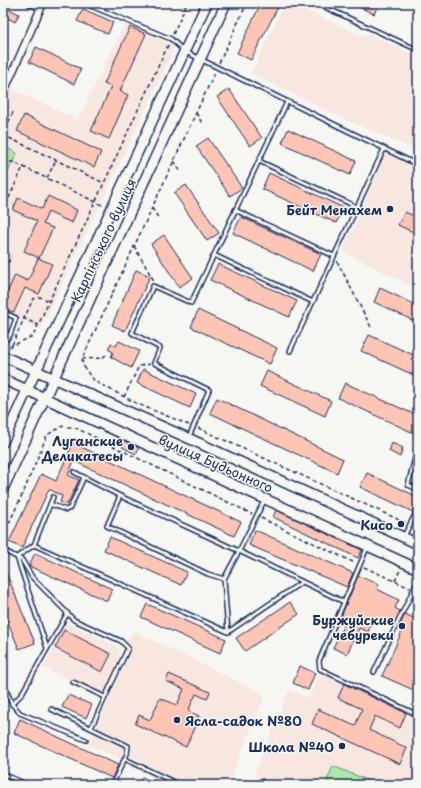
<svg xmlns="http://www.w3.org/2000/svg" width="421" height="788" viewBox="0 0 421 788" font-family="'Playpen Sans',sans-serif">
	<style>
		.built { fill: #f8e7e0 }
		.green { fill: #afe7ab; stroke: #658b84 }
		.building { fill: #fec4b5; stroke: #1b2f5e }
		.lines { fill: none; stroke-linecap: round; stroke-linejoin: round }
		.lane-casing { stroke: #1b2f5e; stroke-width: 6 }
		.street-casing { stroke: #1b2f5e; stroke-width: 9 }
		.secondary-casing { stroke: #1b2f5e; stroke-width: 12 }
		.path { stroke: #1b2f5e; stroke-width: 1.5; stroke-dasharray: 4 3; stroke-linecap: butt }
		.lane { stroke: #f6f6f2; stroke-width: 3 }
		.street { stroke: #f6f6f2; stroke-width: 6 }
		.secondary { stroke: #f6f6f2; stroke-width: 9 }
		.poi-dot { fill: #1b2f5e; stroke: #f6f6f2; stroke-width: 1.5 }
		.labels { text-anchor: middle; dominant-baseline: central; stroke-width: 3; stroke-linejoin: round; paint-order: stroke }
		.poi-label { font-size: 13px; font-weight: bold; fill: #1b2f5e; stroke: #f6f6f2; text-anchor: end }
		.street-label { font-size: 13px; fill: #1b2f5e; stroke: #f6f6f2 }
	</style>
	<rect width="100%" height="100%" fill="#f6f6f2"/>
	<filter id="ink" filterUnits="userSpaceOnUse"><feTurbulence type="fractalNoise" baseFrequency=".025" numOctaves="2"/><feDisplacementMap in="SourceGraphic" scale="8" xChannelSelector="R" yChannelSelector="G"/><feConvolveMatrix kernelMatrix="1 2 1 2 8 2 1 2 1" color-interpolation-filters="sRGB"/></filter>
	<g filter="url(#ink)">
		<g class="built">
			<polygon points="285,3 289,3 363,36 368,34 418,57 418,145 411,148 338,116 251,73"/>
			<polygon points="126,22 175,47 40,330 3,312 3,105 11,89 78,120"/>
			<polygon points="386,153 418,168 418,289 343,251"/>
			<polygon points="68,623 119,647 120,658 103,694 44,668 61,631"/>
			<polygon points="134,631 265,695 228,785 178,785 89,745 125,662 123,647"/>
			<polygon points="321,671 418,717 418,785 272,785 254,775 289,690 309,698"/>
		</g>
		<g class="green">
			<polygon points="3,146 17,153 4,180 3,179"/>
			<polygon points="333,766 379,785 325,785"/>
		</g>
		<g class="building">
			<polygon points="261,3 280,3 251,60 237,53"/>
			<polygon points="351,3 379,3 374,14"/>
			<polygon points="7,8 19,14 15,22 4,16"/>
			<polygon points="83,9 113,22 108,34 77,21"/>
			<polygon points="130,27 146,34 120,91 128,95 109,139 91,131 111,87 104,84"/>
			<polygon points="36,47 81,69 74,84 29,62"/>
			<polygon points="229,89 262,138 250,146 217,97"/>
			<polygon points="24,115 101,152 94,167 17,131"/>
			<polygon points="288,129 356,161 350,175 282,143"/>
			<polygon points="208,138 242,188 230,196 196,146"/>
			<polygon points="269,173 344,208 336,223 262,189"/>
			<polygon points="186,185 219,233 207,241 174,193"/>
			<polygon points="48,196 77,210 72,223 48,212 43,224 53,228 39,258 24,251 37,221 13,210 18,198 42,209"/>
			<polygon points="405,212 418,218 418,226 416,225 413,232 398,225"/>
			<polygon points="241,217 321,254 313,271 233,233"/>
			<polygon points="164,235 193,278 179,287 151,244"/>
			<polygon points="38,258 52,264 39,294 25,288 14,312 3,309 3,302 15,275 28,281"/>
			<polygon points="218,264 297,301 289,317 210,280"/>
			<polygon points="136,270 150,276 125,331 112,325"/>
			<polygon points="380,288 418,306 418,323 374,302"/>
			<polygon points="198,310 277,348 270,364 191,327"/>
			<polygon points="369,335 418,357 418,377 361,351"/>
			<polygon points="119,341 139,351 131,368 111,357 113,352 108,349 111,343 116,346"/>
			<polygon points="143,369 196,394 190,408 137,383"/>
			<polygon points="267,371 331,401 325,416 260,386"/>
			<polygon points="345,383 418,416 418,435 338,398"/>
			<polygon points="217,398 343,459 337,473 210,413"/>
			<polygon points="125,441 139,448 136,454 122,447"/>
			<polygon points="73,443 241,522 234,536 74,461 68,475 79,480 67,505 60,502 62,496 49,489 22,548 9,542 41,474 56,481"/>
			<polygon points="392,443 403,448 400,457 389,451"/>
			<polygon points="367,473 418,497 413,512 360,487"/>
			<polygon points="276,510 362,550 358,558 273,517"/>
			<polygon points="255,530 353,573 347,587 249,545"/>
			<polygon points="110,537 187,572 181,585 104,550"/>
			<polygon points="35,553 112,589 107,601 29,566"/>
			<polygon points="3,565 35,643 19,649 3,610"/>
			<polygon points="358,576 379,584 377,589 399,600 395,608 400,611 394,624 392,623 390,626 373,619 368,632 359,628 347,654 333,648 345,622 340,619"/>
			<polygon points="290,602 299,614 245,651 236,638"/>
			<polygon points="147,604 226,639 220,653 141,617"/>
			<polygon points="405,614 418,620 418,692 382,676 403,629 399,627"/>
			<polygon points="64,630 111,654 102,672 55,648"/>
			<polygon points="300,666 315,673 308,690 293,683"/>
			<polygon points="169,674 210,692 207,699 196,694 188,711 199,716 186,747 135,724 139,715 150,720 160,698 177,705 184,689 166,681"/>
			<polygon points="344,684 406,713 400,728 375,716 369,730 407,748 400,764 312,724 318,709 355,726 362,709 338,698"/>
			<polygon points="68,695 92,705 86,718 62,707"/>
			<polygon points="20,719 118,765 112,778 14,733"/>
			<polygon points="142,777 160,785 138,785"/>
		</g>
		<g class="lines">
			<defs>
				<g id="lane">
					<polyline points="84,3 171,39 184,51 200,59 418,165"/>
					<polyline points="316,3 418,50"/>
					<polyline points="259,161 357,207"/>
					<polyline points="235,210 334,256"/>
					<polyline points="214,255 313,302"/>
					<polyline points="3,312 16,318 10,335 3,333"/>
					<polyline points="3,339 7,339 10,335"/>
					<polyline points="290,351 384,149"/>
					<polyline points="189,437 209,390 154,363 160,348 132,333 153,286 191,303 287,102"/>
					<polyline points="418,446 408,485 418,489"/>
					<polyline points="74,472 120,496"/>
					<polyline points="50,504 66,510 70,508 84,477"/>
					<polyline points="404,536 418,509"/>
					<polyline points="34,545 228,632"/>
					<polyline points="367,548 319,661 320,669 418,715"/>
					<polyline points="3,550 22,560 32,577 74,620 121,641 128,648 91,728"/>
					<polyline points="224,579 208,574 107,526 120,496 239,551 264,501"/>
					<polyline points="228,632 224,579 239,551 344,602"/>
					<polyline points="228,632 302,582"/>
					<polyline points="47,648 17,557 34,545 53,497"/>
					<polyline points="374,672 418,580"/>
					<polyline points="3,682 12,704 20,713 86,740"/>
					<polyline points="73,682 105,697"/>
					<polyline points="12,704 21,695 67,614"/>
					<polyline points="51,709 128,746 127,754 112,785"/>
					<polyline points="125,759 180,785"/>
					<polyline points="3,774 28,785"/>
					<polyline points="257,785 261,781 268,785"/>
				</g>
				<g id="street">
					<polyline points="30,3 41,8"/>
					<polyline points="3,94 43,3"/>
				</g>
				<g id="secondary">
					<polyline points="3,356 188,438 418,544"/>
					<polyline points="3,379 418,569"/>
					<polyline points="3,442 207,3"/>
					<polyline points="3,489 226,3"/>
				</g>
			</defs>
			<use href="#lane" class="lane-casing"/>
			<use href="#street" class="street-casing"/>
			<use href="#secondary" class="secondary-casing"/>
			<g class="path">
				<polyline points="173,34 187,3"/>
				<polyline points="219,63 247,3"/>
				<polyline points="196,113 202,123"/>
				<polyline points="3,135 104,183"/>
				<polyline points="3,135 13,112"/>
				<polyline points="174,161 181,172"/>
				<polyline points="3,162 13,162 104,206"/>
				<polyline points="47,178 56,160"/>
				<polyline points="152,208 159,219"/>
				<polyline points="3,211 23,167"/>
				<polyline points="3,223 5,230 3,234"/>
				<polyline points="134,246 154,281"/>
				<polyline points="337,261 372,329"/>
				<polyline points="3,276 11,256"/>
				<polyline points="23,318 38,325"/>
				<polyline points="12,345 33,299 40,297 49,301"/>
				<polyline points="3,346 7,348 33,336 169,43"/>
				<polyline points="82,359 102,358 106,355"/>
				<polyline points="124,397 139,366 150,364"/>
				<polyline points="189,425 138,404 96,382 90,376 83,365 82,359 215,72"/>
				<polyline points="198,428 406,523"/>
				<polyline points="261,518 355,563"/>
				<polyline points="3,536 24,491 47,435 63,426 76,428 252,514"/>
				<polyline points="364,567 410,588"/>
				<polyline points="395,581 400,570"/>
				<polyline points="412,601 418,603"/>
			</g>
			<use href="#lane" class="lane"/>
			<use href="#street" class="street"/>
			<use href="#secondary" class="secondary"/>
		</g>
	</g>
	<g class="poi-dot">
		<circle cx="390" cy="209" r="4"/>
		<circle cx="131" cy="447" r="4"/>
		<circle cx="401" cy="524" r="4"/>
		<circle cx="402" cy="626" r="4"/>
		<circle cx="177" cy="720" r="4"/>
		<circle cx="342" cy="746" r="4"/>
	</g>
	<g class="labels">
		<g class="poi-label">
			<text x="382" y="209">Бейт Менахем</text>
			<text x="123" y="440">Луганские<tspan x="123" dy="15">Деликатесы</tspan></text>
			<text x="393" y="524">Кисо</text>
			<text x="394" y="619">Буржуйские<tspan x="394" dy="15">чебуреки</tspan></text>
			<text x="185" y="720" text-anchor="start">Ясла-садок №80</text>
			<text x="334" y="746">Школа №40</text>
		</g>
		<g class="street-label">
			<text transform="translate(103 240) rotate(-65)">Карпінського вулиця</text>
			<text transform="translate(216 463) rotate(24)">вулиця Будьонного</text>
		</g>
	</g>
	<rect width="421" height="788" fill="none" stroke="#f6f6f2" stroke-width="16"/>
	<rect x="8" y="8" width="405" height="772" fill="none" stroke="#1b2f5e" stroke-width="1.5" filter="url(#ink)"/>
</svg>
